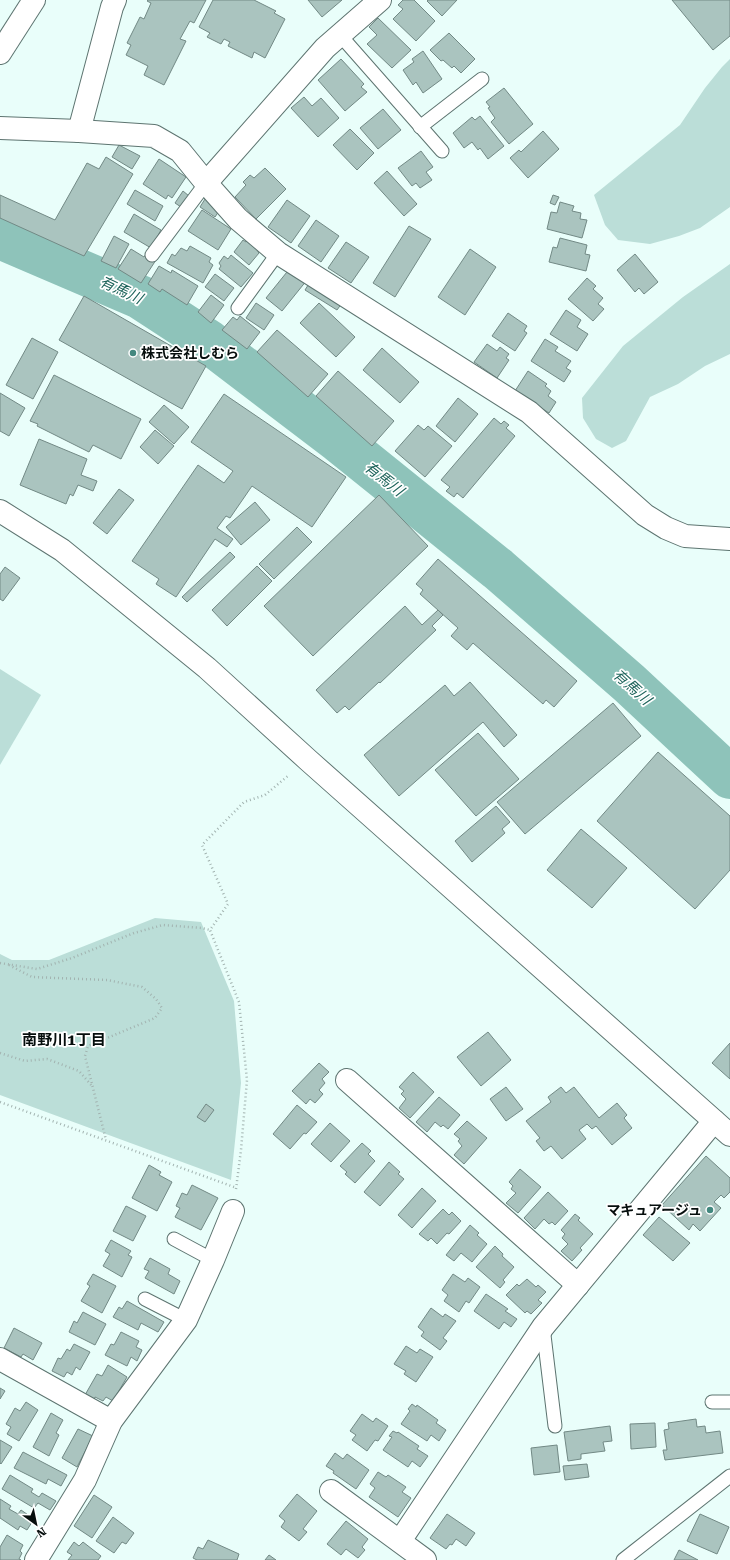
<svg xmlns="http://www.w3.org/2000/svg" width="730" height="1560" viewBox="0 0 730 1560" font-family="'Roboto Serif','Noto Sans JP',serif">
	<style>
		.green { fill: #bbded8 }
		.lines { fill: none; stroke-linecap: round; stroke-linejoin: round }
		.river { stroke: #8ec3ba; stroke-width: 44 }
		.building { fill: #aac4bf; stroke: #728985 }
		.service-casing { stroke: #5d7470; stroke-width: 15 }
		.minor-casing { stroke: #5d7470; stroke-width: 24 }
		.tertiary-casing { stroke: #5d7470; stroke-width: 24 }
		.path { stroke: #a2b3b0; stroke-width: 2.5; stroke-dasharray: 1 3; stroke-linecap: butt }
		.service { stroke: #fff; stroke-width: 13 }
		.minor { stroke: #fff; stroke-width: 22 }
		.tertiary { stroke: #fff; stroke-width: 22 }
		.poi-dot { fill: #43887f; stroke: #fff; stroke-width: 1.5 }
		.labels { text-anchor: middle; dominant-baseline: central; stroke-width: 3.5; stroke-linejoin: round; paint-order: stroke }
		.poi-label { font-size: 14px; font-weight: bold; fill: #060e0d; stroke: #fff; text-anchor: start }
		.water-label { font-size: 15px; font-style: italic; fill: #1d635a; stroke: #fff }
		.neighbourhood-label { font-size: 15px; font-weight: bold; fill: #060e0d; stroke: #fff }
	</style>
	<rect width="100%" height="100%" fill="#e9fefa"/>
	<g class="green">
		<polygon points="730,59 730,207 700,228 679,236 650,244 618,240 605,225 594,195 680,125 705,88 722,67"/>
		<polygon points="730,264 730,354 705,366 678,384 650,397 626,441 612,448 596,439 583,418 582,398 623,346 683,297"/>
		<polygon points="0,669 41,695 0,765"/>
		<polygon points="155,918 201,922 234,1001 241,1083 231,1180 0,1095 0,954 12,960 49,960"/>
	</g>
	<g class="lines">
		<polyline class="river" points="0,237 140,297 209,342 339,441 498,569 629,683 730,777"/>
	</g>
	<g class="building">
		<polygon points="148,0 206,0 194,23 190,21 180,39 186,41 164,85 144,75 148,66 126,55 131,45 127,43 140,17 144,19 151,3 147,1"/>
		<polygon points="213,0 254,0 276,11 274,13 285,19 265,58 254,52 252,58 228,46 230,42 224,39 221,44 207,37 210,33 199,27"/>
		<polygon points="308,0 342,0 322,17"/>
		<polygon points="403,0 414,0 435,21 416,41 393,19 403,9 398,5"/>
		<polygon points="428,0 457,0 442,16 427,1"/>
		<polygon points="672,0 730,0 730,36 713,50"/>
		<polygon points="378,18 411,50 392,68 367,44 377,35 369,27"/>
		<polygon points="449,33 475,59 461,73 454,66 452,68 443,60 441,61 430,50"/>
		<polygon points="423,51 442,79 423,93 416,82 413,85 403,70 414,62 412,59"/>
		<polygon points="341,59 364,84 361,87 367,92 345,111 318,80"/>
		<polygon points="504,88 533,124 509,144 491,122 495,118 488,108 490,107 486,102"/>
		<polygon points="304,97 312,106 321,98 339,118 318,137 291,108"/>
		<polygon points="383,109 401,130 378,149 360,128"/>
		<polygon points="480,116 504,146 488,159 480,148 478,150 472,142 464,148 453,133 472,117 475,120"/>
		<polygon points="350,129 374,153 357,170 333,145"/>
		<polygon points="543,131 559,149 528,178 510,158 519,150 521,152"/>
		<polygon points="119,145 140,156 132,169 112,157"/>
		<polygon points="421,151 433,167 426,172 432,180 420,188 416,183 412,186 398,168"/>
		<polygon points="106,157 133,174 84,256 0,218 0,195 55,220 87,163 99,169"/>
		<polygon points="159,159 186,177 172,198 168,195 166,199 143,184"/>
		<polygon points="265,168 286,189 256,219 235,197 246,185 243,182 250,175 254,178"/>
		<polygon points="387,171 417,204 404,216 374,183"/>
		<polygon points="135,190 163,206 155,221 127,204"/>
		<polygon points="183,191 189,196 181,207 175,203"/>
		<polygon points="553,195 559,197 555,205 550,203"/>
		<polygon points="205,199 221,208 215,217 200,207"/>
		<polygon points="287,200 310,216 291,243 268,227"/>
		<polygon points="560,202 574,206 572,211 581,213 580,219 587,220 582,238 547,229 551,212 557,213"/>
		<polygon points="202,210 231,229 218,250 188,231"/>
		<polygon points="134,214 161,230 151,248 124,232"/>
		<polygon points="316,220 339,236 321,262 298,246"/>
		<polygon points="409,226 431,239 395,297 373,283"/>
		<polygon points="114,236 129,244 116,268 101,261"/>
		<polygon points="250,238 259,245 256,249 259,253 249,265 234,252 243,240 246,242"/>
		<polygon points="560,238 587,245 585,254 590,255 586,271 549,262 553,247 557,248"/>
		<polygon points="346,242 369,257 351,283 328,268"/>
		<polygon points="190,246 211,258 209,262 213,265 203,283 167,263 172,254 175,256 181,248 187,251"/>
		<polygon points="131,249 144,257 146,254 156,260 141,283 118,269"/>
		<polygon points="470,249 496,267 465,315 438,297"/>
		<polygon points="635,254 658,282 644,294 639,288 635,292 617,270"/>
		<polygon points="231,255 253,273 241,287 219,269 221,266 219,263 224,256 228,259"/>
		<polygon points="159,266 171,273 172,270 198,286 187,305 162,289 160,292 148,284"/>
		<polygon points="291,267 307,280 282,311 266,298"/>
		<polygon points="215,274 234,288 224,301 205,287"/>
		<polygon points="587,278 596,286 593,289 603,298 598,304 604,309 593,321 568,299"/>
		<polygon points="310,282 342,303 337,310 305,290"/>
		<polygon points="211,295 224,305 211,323 198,312"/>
		<polygon points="84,296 206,366 182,409 59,340"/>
		<polygon points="256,303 274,315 264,330 246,318"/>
		<polygon points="319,303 355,337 336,357 300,323"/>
		<polygon points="566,310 581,320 577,327 588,334 577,351 550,334"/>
		<polygon points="508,313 527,326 524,331 527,333 515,351 492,336"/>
		<polygon points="240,316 260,332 247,349 222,330 233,317 237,320"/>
		<polygon points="277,330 328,374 308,397 257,352"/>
		<polygon points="32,338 58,352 33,399 6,385"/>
		<polygon points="545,339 558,347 555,351 571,361 566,368 571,371 564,382 531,361"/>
		<polygon points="487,344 497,351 500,347 509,354 506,358 509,360 497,378 474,362"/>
		<polygon points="382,348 419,382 400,403 363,370"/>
		<polygon points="338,371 394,421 372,446 316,396"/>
		<polygon points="528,371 547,384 545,386 551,391 548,396 556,402 549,413 515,391"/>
		<polygon points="54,375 141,419 121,459 93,445 89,452 37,426 38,424 30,421"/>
		<polygon points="0,393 25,408 9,436 0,431"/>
		<polygon points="224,394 346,477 312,527 252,486 230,518 226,516 217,528 233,539 227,547 215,539 176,597 156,584 159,579 132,561 198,465 224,483 233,471 191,442"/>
		<polygon points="458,398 478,414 455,442 436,426"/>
		<polygon points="164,405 189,427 174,444 149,422"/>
		<polygon points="494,418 501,424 504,421 509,425 506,428 515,436 463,498 457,493 454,497 446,491 450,487 441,480"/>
		<polygon points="418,425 424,430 428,426 452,446 425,477 395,451"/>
		<polygon points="155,430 174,446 158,464 140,447"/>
		<polygon points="39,439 87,459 81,475 97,481 93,491 78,485 73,496 70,494 66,504 20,485"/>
		<polygon points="119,489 134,500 107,534 93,523"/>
		<polygon points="379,495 428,546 313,656 264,606"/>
		<polygon points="255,502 270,520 241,545 226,527"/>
		<polygon points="297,527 312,542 274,579 259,564"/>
		<polygon points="230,552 235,557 187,602 182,597"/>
		<polygon points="438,559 577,681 554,707 546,700 543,704 473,643 467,650 451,636 458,628 420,594 423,590 416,584"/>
		<polygon points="257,566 272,581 227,626 212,610"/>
		<polygon points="5,567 20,578 3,601 0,599 0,574"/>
		<polygon points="405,606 422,625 438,610 443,615 432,626 436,630 380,683 379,682 349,710 345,706 337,713 316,690"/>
		<polygon points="470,682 517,735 504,747 483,722 399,796 364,755 445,685 454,696"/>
		<polygon points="613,703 641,736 525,834 497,802"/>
		<polygon points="478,733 519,779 476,816 435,770"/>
		<polygon points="658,752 730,816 730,870 695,909 597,821"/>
		<polygon points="496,806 510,822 502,829 505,833 472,862 455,841"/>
		<polygon points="581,829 627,868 592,908 547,870"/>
		<polygon points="488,1032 511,1060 481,1086 457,1057"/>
		<polygon points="730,1043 730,1079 712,1063"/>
		<polygon points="319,1063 329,1072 322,1079 325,1083 319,1090 323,1094 315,1103 310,1099 306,1104 292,1091"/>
		<polygon points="413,1072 434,1092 410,1118 399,1108 406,1099 401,1094 404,1091 399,1087"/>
		<polygon points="506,1087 523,1109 506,1121 490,1099"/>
		<polygon points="561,1087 566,1093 574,1087 599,1118 617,1103 627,1115 624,1118 632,1128 612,1145 596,1126 592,1129 587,1124 579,1130 586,1139 562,1159 551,1146 544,1151 536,1141 540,1138 526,1121 551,1102 548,1097"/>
		<polygon points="439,1097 460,1115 448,1129 443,1125 441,1127 435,1122 427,1132 416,1122"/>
		<polygon points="206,1104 214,1110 205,1122 197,1117"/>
		<polygon points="297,1105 317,1122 306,1134 304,1133 290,1149 273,1134"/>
		<polygon points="467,1121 487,1138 464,1164 454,1155 462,1146 458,1141 460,1139 454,1134"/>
		<polygon points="330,1123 350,1141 331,1162 311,1144"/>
		<polygon points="362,1143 371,1151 368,1154 375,1161 355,1183 345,1174 347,1172 340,1166"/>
		<polygon points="706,1156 730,1178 730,1192 724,1198 721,1195 714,1202 721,1208 700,1231 693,1224 689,1230 662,1205"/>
		<polygon points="389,1162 400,1172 398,1174 404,1179 380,1206 364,1192"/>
		<polygon points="149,1165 161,1172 159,1175 172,1182 157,1211 132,1198"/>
		<polygon points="520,1169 541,1187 518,1213 506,1203 516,1193 511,1189 513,1186 509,1182"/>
		<polygon points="192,1185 218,1198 201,1230 175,1217 180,1208 176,1206 182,1193 187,1195"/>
		<polygon points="422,1188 436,1201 412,1228 398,1215"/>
		<polygon points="548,1192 568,1211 555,1225 552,1222 549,1224 544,1219 535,1229 524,1218"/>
		<polygon points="126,1206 146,1216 133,1241 113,1231"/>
		<polygon points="443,1209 449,1215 452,1212 461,1221 449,1234 447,1233 437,1244 431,1238 428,1241 419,1234"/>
		<polygon points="575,1214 580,1218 578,1220 593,1234 580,1248 582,1250 572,1261 561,1251 568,1244 562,1238 565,1234 561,1230"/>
		<polygon points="659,1217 690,1243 673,1261 643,1235"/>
		<polygon points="470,1225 479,1233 477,1235 487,1244 472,1262 461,1253 454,1261 446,1255"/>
		<polygon points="111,1240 131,1251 128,1255 132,1257 122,1277 103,1266 110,1254 105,1251"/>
		<polygon points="495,1246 503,1254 502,1256 514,1267 503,1280 505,1282 500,1288 476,1267"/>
		<polygon points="150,1258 170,1269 168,1274 180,1281 174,1294 145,1278 149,1271 144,1269"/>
		<polygon points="93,1274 116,1286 102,1313 81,1301 90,1286 87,1284"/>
		<polygon points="453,1274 465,1282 468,1278 480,1287 469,1303 466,1301 459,1312 444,1301 448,1295 442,1290"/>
		<polygon points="527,1279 536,1287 538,1285 546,1292 538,1300 542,1303 531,1314 527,1311 525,1313 506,1295 517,1284 519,1286"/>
		<polygon points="486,1294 508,1309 505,1311 517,1319 511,1327 504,1322 499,1329 474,1311"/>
		<polygon points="127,1301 164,1322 158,1332 141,1323 138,1330 113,1317 119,1307 122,1309"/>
		<polygon points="431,1308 443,1317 445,1314 456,1321 443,1338 447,1341 440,1350 421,1336 424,1332 418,1327"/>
		<polygon points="83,1312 106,1324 95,1345 69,1332 74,1321 77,1323"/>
		<polygon points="14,1328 42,1343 33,1360 23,1354 21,1357 4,1348"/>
		<polygon points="121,1332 139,1341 136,1347 142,1350 137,1361 131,1357 127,1366 105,1355 111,1344 114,1345"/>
		<polygon points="74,1344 90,1352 80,1370 76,1367 72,1375 67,1372 64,1377 52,1371 58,1358 61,1359 67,1349 70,1351"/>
		<polygon points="406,1346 417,1353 420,1349 433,1357 416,1382 404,1374 406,1371 394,1364"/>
		<polygon points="108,1365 127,1377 113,1401 106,1397 103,1401 95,1397 94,1400 85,1395 97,1374 102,1376"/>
		<polygon points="0,1388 5,1391 0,1399"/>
		<polygon points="26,1402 38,1410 19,1441 7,1434 11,1427 6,1424 15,1408 20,1411"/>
		<polygon points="412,1404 416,1407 417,1405 438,1420 436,1423 446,1430 439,1441 431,1435 427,1441 401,1424 410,1411 408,1409"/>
		<polygon points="51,1413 63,1420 56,1433 59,1435 49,1456 33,1447"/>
		<polygon points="362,1414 373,1422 376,1418 388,1426 378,1441 375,1440 367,1451 352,1440 356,1435 350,1431"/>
		<polygon points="696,1419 697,1427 705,1426 706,1433 720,1431 723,1453 665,1460 663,1450 667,1450 664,1430 669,1429 668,1423"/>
		<polygon points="655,1423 656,1447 631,1449 630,1424"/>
		<polygon points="610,1426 612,1441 603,1442 605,1451 581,1454 581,1459 568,1461 564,1432"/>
		<polygon points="78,1429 93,1436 77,1467 62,1458"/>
		<polygon points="393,1431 397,1433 398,1432 419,1446 417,1449 428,1456 420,1467 412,1461 408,1467 383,1450 392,1437 389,1436"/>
		<polygon points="0,1440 12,1447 1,1464 0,1463"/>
		<polygon points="557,1445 560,1472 534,1475 531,1448"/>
		<polygon points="23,1452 67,1475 61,1486 48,1479 46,1484 14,1468"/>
		<polygon points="335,1453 343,1459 347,1454 369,1470 356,1489 333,1473 334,1471 326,1466"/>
		<polygon points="587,1464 589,1477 565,1480 563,1466"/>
		<polygon points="378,1472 386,1477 388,1475 406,1487 402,1492 411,1498 398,1517 369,1497 375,1488 370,1484"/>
		<polygon points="10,1475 33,1489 31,1492 39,1497 42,1493 56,1501 50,1510 38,1503 34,1508 2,1489"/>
		<polygon points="297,1494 317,1511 303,1529 307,1532 299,1541 281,1527 285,1521 279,1516"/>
		<polygon points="94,1495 112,1507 92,1538 74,1526"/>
		<polygon points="0,1499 11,1506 9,1509 18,1514 21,1510 34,1519 27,1530 20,1526 18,1530 0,1518"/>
		<polygon points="447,1514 475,1533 466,1546 456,1539 452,1545 450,1544 446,1549 430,1538"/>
		<polygon points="700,1514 729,1527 717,1554 687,1541"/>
		<polygon points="113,1517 134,1533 126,1544 122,1542 114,1553 96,1541"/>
		<polygon points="346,1521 368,1539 362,1547 365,1550 358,1558 346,1549 341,1555 327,1544"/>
		<polygon points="7,1535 23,1545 20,1551 22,1553 19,1559 21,1560 0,1560 0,1547"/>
		<polygon points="208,1540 239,1554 237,1560 197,1560 193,1558 198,1547 203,1549"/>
		<polygon points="74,1542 79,1546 83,1542 101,1556 98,1560 68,1560 72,1555 67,1552"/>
		<polygon points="679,1550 698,1560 674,1560"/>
		<polygon points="269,1555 276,1560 265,1560"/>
	</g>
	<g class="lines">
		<defs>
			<g id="service">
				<polyline points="340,35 442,151"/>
				<polyline points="420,127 482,79"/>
				<polyline points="152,255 206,183"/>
				<polyline points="238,308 278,253"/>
				<polyline points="174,1239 213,1260"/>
				<polyline points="145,1299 186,1320"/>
				<polyline points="543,1327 555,1426"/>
				<polyline points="712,1402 730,1402"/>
				<polyline points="623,1560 730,1476"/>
			</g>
			<g id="minor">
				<polyline points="0,128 79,131 154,136 180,151 206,183 238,219 278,253 529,412 645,515 666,528 685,536 730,539"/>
				<polyline points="79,131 112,7 115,0"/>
				<polyline points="206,183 325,48 380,0"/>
				<polyline points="347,1080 578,1285"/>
				<polyline points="0,1359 111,1421"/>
				<polyline points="331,1491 425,1560"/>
				<polyline points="400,1541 543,1327 714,1121"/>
				<polyline points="36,1560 85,1480 111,1421 186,1320 213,1260 233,1211"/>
			</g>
			<g id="tertiary">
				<polyline points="0,53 34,0"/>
				<polyline points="0,511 62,550 207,668 308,760 730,1135"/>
			</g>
		</defs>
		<use href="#service" class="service-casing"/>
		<use href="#minor" class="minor-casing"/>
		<use href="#tertiary" class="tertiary-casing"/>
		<g class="path">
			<polyline points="0,963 37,969 72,958 134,933 163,925 202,928 210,930"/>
			<polyline points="9,965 32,977 107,980 142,987 156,999 162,1008 155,1018 88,1046 85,1056 106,1140"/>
			<polyline points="0,1053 25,1061 47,1059 79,1071 92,1086"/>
			<polyline points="0,1102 234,1187"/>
			<polyline points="236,1189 241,1150 247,1080 239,1002 210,930 228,904 202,845 244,802 265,795 289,775"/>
		</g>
		<use href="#service" class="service"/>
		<use href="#minor" class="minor"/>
		<use href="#tertiary" class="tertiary"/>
	</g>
	<g class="poi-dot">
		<circle cx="133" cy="353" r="4"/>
		<circle cx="710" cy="1210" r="4"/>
	</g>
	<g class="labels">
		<g class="poi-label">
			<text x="141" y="353">株式会社しむら</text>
			<text x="702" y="1210" text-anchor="end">マキュアージュ</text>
		</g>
		<g class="water-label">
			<text transform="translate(121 290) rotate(25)">有馬川</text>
			<text transform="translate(384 479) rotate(38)">有馬川</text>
			<text transform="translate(632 687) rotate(42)">有馬川</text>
		</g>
		<g class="neighbourhood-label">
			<text x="64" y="1040">南野川1丁目</text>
		</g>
	</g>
	<g transform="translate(36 1524) rotate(147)" stroke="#ffffff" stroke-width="3" paint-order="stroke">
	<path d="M0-3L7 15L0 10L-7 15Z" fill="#060e0d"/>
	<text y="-6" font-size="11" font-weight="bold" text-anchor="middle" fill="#060e0d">N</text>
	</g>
</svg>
